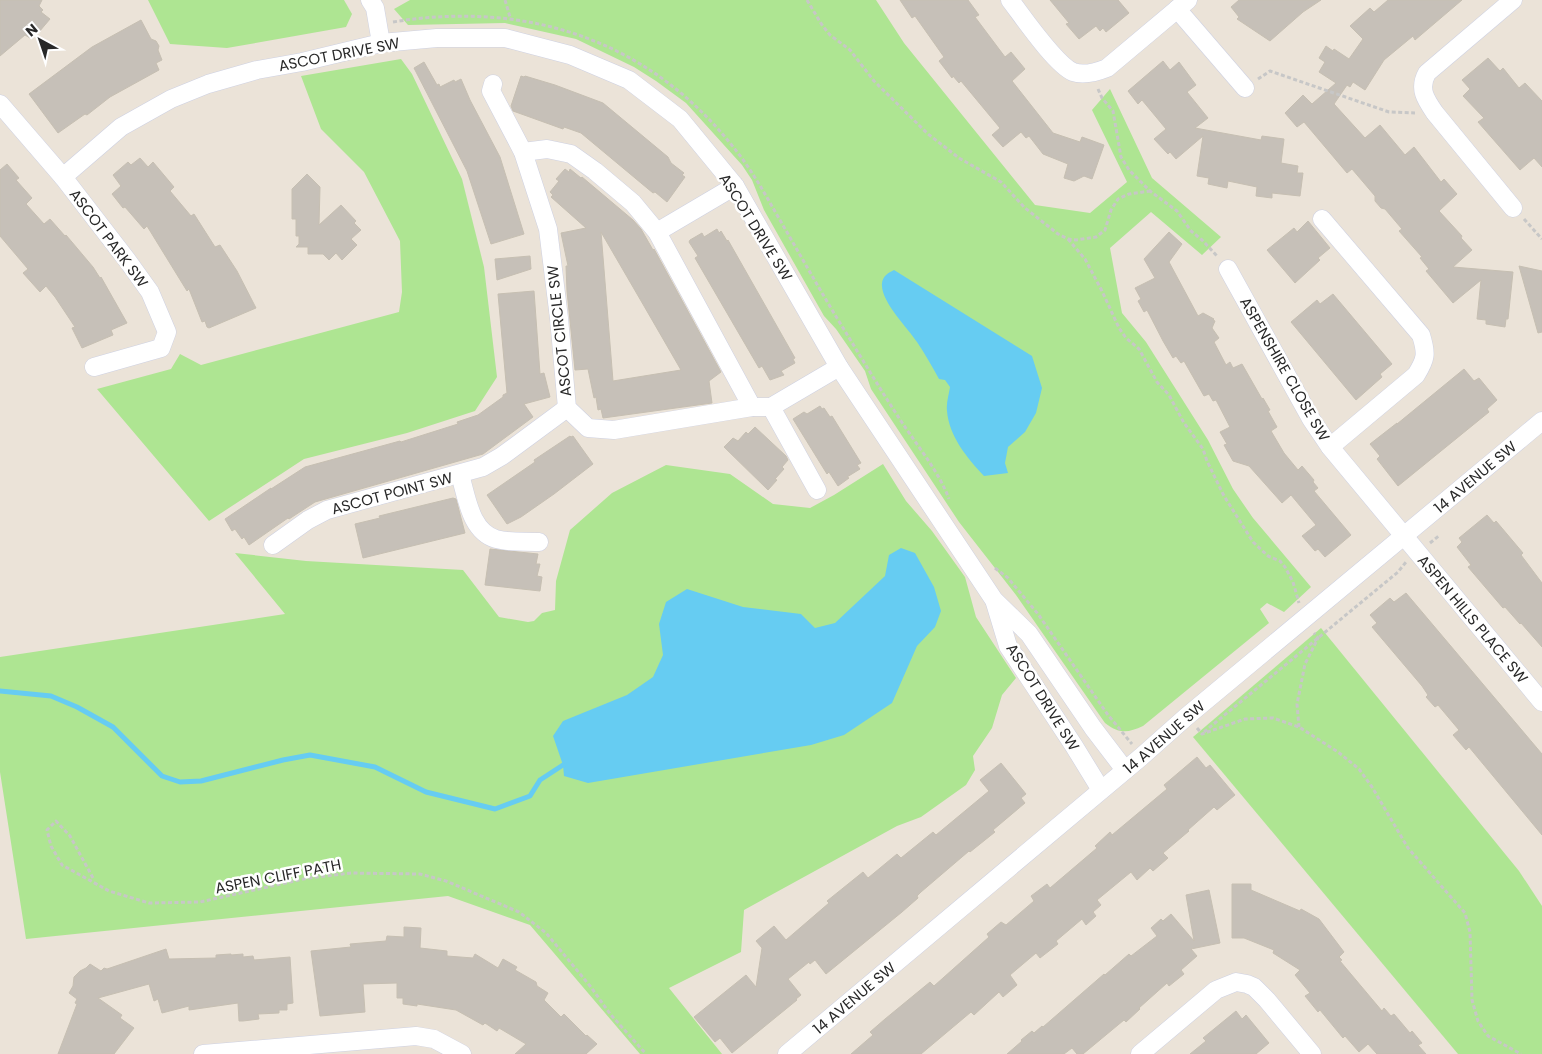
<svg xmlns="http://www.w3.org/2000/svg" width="1542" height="1054" viewBox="0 0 1542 1054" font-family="Poppins,sans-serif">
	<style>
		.green { fill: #aee592 }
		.water { fill: #66ccf2 }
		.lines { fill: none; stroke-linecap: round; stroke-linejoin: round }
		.stream { stroke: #66ccf2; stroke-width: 5 }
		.building { fill: #c6c0b8; stroke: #c6bfb2; fill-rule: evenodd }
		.minor-casing { stroke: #ced1e2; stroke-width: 19 }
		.path { stroke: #c7c7c7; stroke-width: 3; stroke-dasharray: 4 2.5; stroke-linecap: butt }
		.minor { stroke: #fff; stroke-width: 18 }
		.labels { text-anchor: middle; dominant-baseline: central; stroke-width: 5; stroke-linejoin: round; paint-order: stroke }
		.street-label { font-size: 15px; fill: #282828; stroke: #fff }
	</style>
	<rect width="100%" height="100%" fill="#ebe3d8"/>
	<g class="green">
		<polygon points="148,0 344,0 352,14 346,27 227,48 170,44"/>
		<path d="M410,0H876L904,43L1035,205L1090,213L1127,182L1092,110L1110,89L1152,178L1221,237L1202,255L1151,212L1110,248L1122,313L1146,342L1208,440L1233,489L1253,518L1311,587L1284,612L1267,603L1260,609L1269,623L1143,726C1128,733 1119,734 1105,723L1016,595L959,522L871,389L865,371L836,329L824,316L764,210L752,180L742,165L686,103L656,81L634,67L576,39L505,23L408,25L394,9Z"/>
		<polygon points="401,59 412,74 462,179 484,267 497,377 475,411 407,433 304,459 209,521 97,389 171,369 180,354 201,365 399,312 402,292 400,241 364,172 321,129 301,76"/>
		<polygon points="883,464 906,501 932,531 965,577 976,617 1016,678 1002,695 992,728 973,756 975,770 966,785 921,817 897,826 744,910 741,952 669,988 722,1054 640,1054 530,925 448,896 26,939 0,772 0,657 285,614 235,553 306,561 463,570 499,617 528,622 534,621 542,613 555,610 556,581 570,530 612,493 666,465 730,474 773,504 810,508 834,495"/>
		<polygon points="1321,628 1519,871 1542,906 1542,1054 1458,1054 1193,737"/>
	</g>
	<g class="water">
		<path d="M894,270L1032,356L1042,388L1036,413L1025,432L1008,447L1005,463L1008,473L984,476C967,458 949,436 947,411C946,403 949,394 950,387L945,380L939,379C932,366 925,354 917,342C908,328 880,301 882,283C883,276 888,273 894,270Z"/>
		<polygon points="901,548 915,553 934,587 941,611 935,627 917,646 892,703 844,735 811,745 588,783 564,776 563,765 553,736 563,721 627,695 653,677 663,655 659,624 666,602 687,589 743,607 801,614 815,628 835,623 885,576 889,555"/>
	</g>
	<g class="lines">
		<polyline class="stream" points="0,691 51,696 77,707 113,727 162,776 180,782 201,781 283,760 310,755 375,767 426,792 495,809 530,796 540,780 563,765"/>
	</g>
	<g class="building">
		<polygon points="0,0 42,0 39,6 43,10 41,12 50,19 39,32 37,30 30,38 25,35 0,56"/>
		<polygon points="900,0 968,0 979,15 975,17 1005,57 1011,52 1025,69 1012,81 1053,133 1080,142 1082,137 1104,145 1092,179 1084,176 1074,181 1064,178 1068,164 1043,154 1029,136 1026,138 1021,132 1003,147 992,135 1000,128 961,81 959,83 953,76 952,78 939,61 944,57 915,16 912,18"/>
		<polygon points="1050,0 1118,0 1129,13 1106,32 1103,28 1100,31 1096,26 1079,39 1066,24 1069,23"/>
		<polygon points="1239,0 1321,0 1303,12 1270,41 1237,19 1239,17 1231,7"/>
		<polygon points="1388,0 1462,0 1415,40 1413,36 1384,60 1365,90 1353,82 1350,87 1347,85 1334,104 1365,138 1380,125 1405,155 1414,147 1441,182 1444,179 1457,194 1439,211 1462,236 1461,238 1472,250 1453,267 1513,272 1508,319 1506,319 1505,327 1486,324 1486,320 1477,319 1481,280 1453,303 1426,271 1429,269 1420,258 1422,257 1399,231 1402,229 1385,209 1381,208 1375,201 1375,196 1352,169 1347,173 1304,122 1297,127 1285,113 1303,95 1312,104 1336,83 1319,72 1325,62 1319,58 1326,46 1333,51 1334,49 1349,59 1363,39 1350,26 1370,8 1374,12"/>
		<polygon points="141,20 151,39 156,41 159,46 158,50 162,60 156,63 159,70 110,97 87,115 85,114 58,133 29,94 92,47"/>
		<polygon points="1488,58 1500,71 1503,68 1519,88 1525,83 1542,101 1542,167 1534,158 1520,170 1478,122 1484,118 1463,96 1470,89 1462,80"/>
		<polygon points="1163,61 1170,70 1179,62 1196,85 1187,92 1208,118 1195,128 1261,140 1262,136 1284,139 1281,163 1298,166 1297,173 1303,173 1300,196 1272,193 1272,198 1256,196 1257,187 1228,181 1227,188 1208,184 1209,178 1197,176 1203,136 1176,159 1170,152 1168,154 1154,139 1166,129 1142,100 1138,104 1128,91"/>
		<polygon points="424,62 437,85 439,84 440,87 454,80 455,82 461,79 470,100 500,157 524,234 491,244 467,171 414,68"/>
		<polygon points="521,76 524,77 525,76 555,85 603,103 668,157 671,163 684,173 682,175 685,177 667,202 655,192 653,193 581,133 564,127 563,129 513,111 511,106"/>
		<polygon points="140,158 148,167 153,162 174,187 170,191 191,216 194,214 215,247 220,245 237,271 256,308 209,328 207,327 205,321 202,322 189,289 187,291 147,226 144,229 125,207 123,208 112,194 121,186 113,175 128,162 131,165"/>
		<polygon points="7,164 19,178 16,180 32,198 26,204 44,224 50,219 65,236 66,235 93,267 100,278 101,277 127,323 111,330 113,335 82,348 72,328 75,327 55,297 46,286 40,292 23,273 28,269 0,236 0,170"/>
		<path d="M565,169L569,172L570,169L581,178L582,177L633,220L641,229L653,250L654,249L721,372L709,381L712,403L603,418L601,409L598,410L596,397L594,398L588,369L575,370L567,291L566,266H568L561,233L586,228L551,197L553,195L550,192L559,181L556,179ZM601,232L644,306L681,370L613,381Z"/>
		<polygon points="307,174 320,187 319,225 341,205 356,221 354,223 361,230 351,239 357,245 342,260 336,253 329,260 323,254 308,254 308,247 296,247 299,244 299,236 296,236 296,219 292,219 292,189"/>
		<polygon points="1308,221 1330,248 1318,258 1320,260 1295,283 1267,250 1294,228 1297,232"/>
		<polygon points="717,229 719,233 721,231 727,241 728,240 795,358 793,359 795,363 781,371 784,375 770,380 762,366 759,368 695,258 698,256 689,242 690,240 702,233 704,237"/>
		<polygon points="1169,232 1182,244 1169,262 1198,316 1203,313 1214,319 1213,320 1215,321 1212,328 1219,338 1214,342 1226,365 1230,362 1233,368 1242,364 1262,399 1263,398 1270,410 1268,411 1277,427 1271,431 1284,453 1298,470 1302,466 1314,480 1313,482 1318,488 1314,491 1351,535 1325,557 1318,549 1315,551 1302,536 1316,525 1291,495 1282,503 1249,466 1233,461 1224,445 1227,444 1220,432 1230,427 1216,400 1213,401 1209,394 1204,396 1184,361 1181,363 1176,356 1173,358 1163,341 1147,310 1144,312 1138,301 1141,299 1135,288 1155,278 1144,259"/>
		<polygon points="530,256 531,269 497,280 495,259"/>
		<polygon points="1519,266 1542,271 1542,332 1538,333"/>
		<polygon points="534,291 540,374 544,373 550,397 524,404 533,417 483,454 315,502 289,519 288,518 249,545 244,537 242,539 235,529 232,531 225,519 271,488 271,489 305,467 400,441 401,442 458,424 457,422 478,415 503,397 503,395 507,393 498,294"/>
		<polygon points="1333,294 1392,364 1380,374 1382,377 1356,400 1291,322 1317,300 1320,304"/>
		<polygon points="1464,369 1474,381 1479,378 1497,400 1487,409 1489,412 1398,486 1377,459 1380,456 1370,444 1397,423 1397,424"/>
		<polygon points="820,406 822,409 824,408 830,417 832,416 861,463 857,465 860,469 847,477 849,478 838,486 829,472 827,474 793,419 804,412 807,414"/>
		<polygon points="755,427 786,456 788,460 782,467 784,469 775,479 777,480 768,490 724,447 733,438 738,441 746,432 748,434"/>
		<polygon points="570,436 571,437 573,436 593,464 554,494 521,517 507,524 487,495 535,462 534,460"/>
		<polygon points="453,498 456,499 465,533 363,558 355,524 380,518 379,516"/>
		<polygon points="1487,515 1494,523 1496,521 1523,553 1521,555 1542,583 1542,647 1521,623 1520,624 1505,607 1503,608 1468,567 1471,565 1457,547 1462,542 1459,538"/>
		<polygon points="490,549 538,554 536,564 540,564 537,576 542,577 540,591 485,585"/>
		<polygon points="1406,593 1542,754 1542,835 1469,747 1466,750 1453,735 1459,730 1438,705 1435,707 1426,697 1428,695 1422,686 1372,627 1377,623 1370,615 1390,598 1394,602"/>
		<polygon points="1197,757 1206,768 1210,765 1235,795 1217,810 1214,807 1188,830 1189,831 1163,853 1168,858 1153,871 1150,868 1137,880 1131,872 1097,900 1101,905 1093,912 1096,916 1086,925 1082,919 1056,941 1058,944 1040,958 1036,953 1010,975 1017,985 1003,997 999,992 974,1015 971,1012 921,1054 851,1054 873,1035 870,1032 885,1019 930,982 934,986 989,937 987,934 1001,922 1006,925 1034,901 1031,896 1047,884 1050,888 1097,848 1095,846 1110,832 1112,835 1167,789 1164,785"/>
		<polygon points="1001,763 1026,794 1021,798 1025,803 993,830 995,832 970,852 969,851 921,892 917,896 918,898 902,912 826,974 815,960 810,964 809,962 788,979 801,995 796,999 797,1000 732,1053 720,1038 715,1042 694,1017 746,975 756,987 762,948 756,941 774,926 786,940 829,903 827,901 863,872 868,878 897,854 901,858 933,832 936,835 989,791 980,780"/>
		<polygon points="1232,884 1251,884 1251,890 1300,911 1301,909 1319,919 1344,952 1339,957 1342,960 1340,961 1382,1011 1384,1008 1391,1016 1394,1014 1410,1033 1412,1031 1422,1043 1418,1045 1426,1054 1377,1054 1368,1044 1359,1052 1345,1036 1343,1038 1320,1010 1318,1012 1305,996 1310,993 1295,975 1300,970 1273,953 1274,950 1244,938 1232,938"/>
		<polygon points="1209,890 1220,943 1191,949 1197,956 1181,970 1184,974 1169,986 1167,983 1139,1008 1140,1009 1126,1022 1124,1020 1083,1054 1077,1054 1072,1048 1064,1054 1007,1054 1022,1041 1021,1040 1032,1031 1034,1033 1042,1026 1043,1027 1104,974 1105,975 1129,954 1131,956 1157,936 1151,928 1161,919 1163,921 1171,914 1194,941 1186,895"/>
		<polygon points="404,927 421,928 420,948 447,951 447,956 473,958 475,954 498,968 503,959 517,967 515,970 536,982 537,986 548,993 544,1000 561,1017 564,1014 586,1036 587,1035 597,1044 586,1054 515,1054 526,1044 499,1028 497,1031 485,1023 483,1025 456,1010 417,1004 417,1006 403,1004 403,998 397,998 397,983 363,984 365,1012 320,1016 311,951 351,947 350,944 386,941 387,936 404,937"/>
		<polygon points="166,949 169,959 216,958 216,955 231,954 231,955 243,954 243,957 253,956 254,960 290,957 293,1003 287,1004 287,1010 279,1010 279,1013 258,1014 259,1019 243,1021 239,1021 238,1003 189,1010 189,1006 162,1013 158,999 154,1001 149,984 98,998 122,1015 120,1018 134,1028 114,1054 58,1054 77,1004 75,1003 77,999 69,993 73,986 74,977 80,971 86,968 90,964 101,971 104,968 107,969"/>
		<polygon points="1236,1011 1242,1019 1246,1015 1269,1043 1256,1054 1190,1054 1206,1041 1203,1038"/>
	</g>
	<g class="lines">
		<defs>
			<g id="minor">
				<polyline points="370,0 375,8 381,43"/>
				<path d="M1010,0C1023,17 1055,64 1073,72C1084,76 1097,72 1107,68L1188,0"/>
				<path d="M1513,0L1427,73C1418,89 1426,100 1435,113L1513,208"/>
				<polyline points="1177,9 1245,88"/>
				<polyline points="493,84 491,91 523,152 548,229 559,318 567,408 588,428 614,430 752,407 771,407 839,367"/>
				<polyline points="0,104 63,177 127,260 150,292 167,332 161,348 94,367"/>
				<polyline points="523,152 547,149 571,154 595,171 633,203 657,232 752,407"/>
				<polyline points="63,177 121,127 171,99 208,84 257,70 302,62 381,43 437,38 505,38 570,55 629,80 680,119 735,186 839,367 994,600 1029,634 1093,728 1125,770"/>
				<path d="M1322,219L1421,335C1427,354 1426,359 1416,375L1330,447"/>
				<polyline points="657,232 735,186"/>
				<polyline points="1228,269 1311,419 1330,447 1542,702"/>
				<polyline points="771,407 817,490"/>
				<path d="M460,475C467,497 470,531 496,539C509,543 526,541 539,542"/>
				<polyline points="273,545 308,520 327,510 483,467 502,456 567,408"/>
				<polyline points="995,603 1008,646 1074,746 1101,790"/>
				<polyline points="203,1054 416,1036 434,1039 462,1054"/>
				<polyline points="787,1054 1141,757 1186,717 1542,421"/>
				<polyline points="1140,1054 1216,990 1236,982 1247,984 1254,987 1267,1000 1312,1054"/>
			</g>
		</defs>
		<use href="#minor" class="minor-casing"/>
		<g class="path">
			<polyline points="505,0 510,17"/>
			<polyline points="807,0 822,25 830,35 850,50 874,81 928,134 959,158 1001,182 1025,208 1058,234 1068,239 1076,240 1096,237 1105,230 1111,210 1118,199 1129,194 1150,191"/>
			<path d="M393,22C527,0 649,40 734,148C751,169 764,192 777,215C798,251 818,287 840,323C861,357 881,391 903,424C919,448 939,472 949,499"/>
			<polyline points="1258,79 1270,71 1389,112 1415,113"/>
			<polyline points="1098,89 1102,98 1113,111 1121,157 1129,170 1150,191 1177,211 1191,231 1202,240 1217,256"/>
			<polyline points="1524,219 1542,239"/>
			<polyline points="1068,239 1085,259 1102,291 1119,328 1126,338 1139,349 1157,382 1169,395 1184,423 1203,449 1207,461 1224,496 1253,542 1268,556 1280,561 1285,567 1293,582 1299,603"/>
			<polyline points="1430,543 1440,535"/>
			<polyline points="995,568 1008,578 1038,614 1108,715 1132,744"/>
			<polyline points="1299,727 1297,704 1305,664 1318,638 1314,633"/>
			<polyline points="1197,728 1202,734 1245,719 1273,718 1299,727 1338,752 1359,769 1372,787 1408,848 1465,913 1470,932 1472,1000 1478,1021 1488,1036 1521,1054"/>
			<polyline points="1204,732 1398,572 1406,562"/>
			<polyline points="93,878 70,836 56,821 47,830 51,846 62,865 109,891 149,903 200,902 308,878 351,873 420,874 446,881 519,912 546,933 590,986 611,1015 646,1054"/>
		</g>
		<use href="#minor" class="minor"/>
	</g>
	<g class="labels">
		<g class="street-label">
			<text transform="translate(339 54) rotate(-11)">ASCOT DRIVE SW</text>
			<text transform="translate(756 227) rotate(58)">ASCOT DRIVE SW</text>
			<text transform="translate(109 238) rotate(53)">ASCOT PARK SW</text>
			<text transform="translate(559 331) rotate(-96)">ASCOT CIRCLE SW</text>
			<text transform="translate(1285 369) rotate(60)">ASPENSHIRE CLOSE SW</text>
			<text transform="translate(1475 477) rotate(-40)">14 AVENUE SW</text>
			<text transform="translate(392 493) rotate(-15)">ASCOT POINT SW</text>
			<text transform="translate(1473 619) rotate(50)">ASPEN HILLS PLACE SW</text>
			<text transform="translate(1043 697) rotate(58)">ASCOT DRIVE SW</text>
			<text transform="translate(1164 737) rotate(-41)">14 AVENUE SW</text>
			<text transform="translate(278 876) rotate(-11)">ASPEN CLIFF PATH</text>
			<text transform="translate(854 998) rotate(-40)">14 AVENUE SW</text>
		</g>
	</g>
	<g transform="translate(40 40) rotate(320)" stroke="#ffffff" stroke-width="4" paint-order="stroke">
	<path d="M0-4L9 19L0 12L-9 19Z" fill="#282828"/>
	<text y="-8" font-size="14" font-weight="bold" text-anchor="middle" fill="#282828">N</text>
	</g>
</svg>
